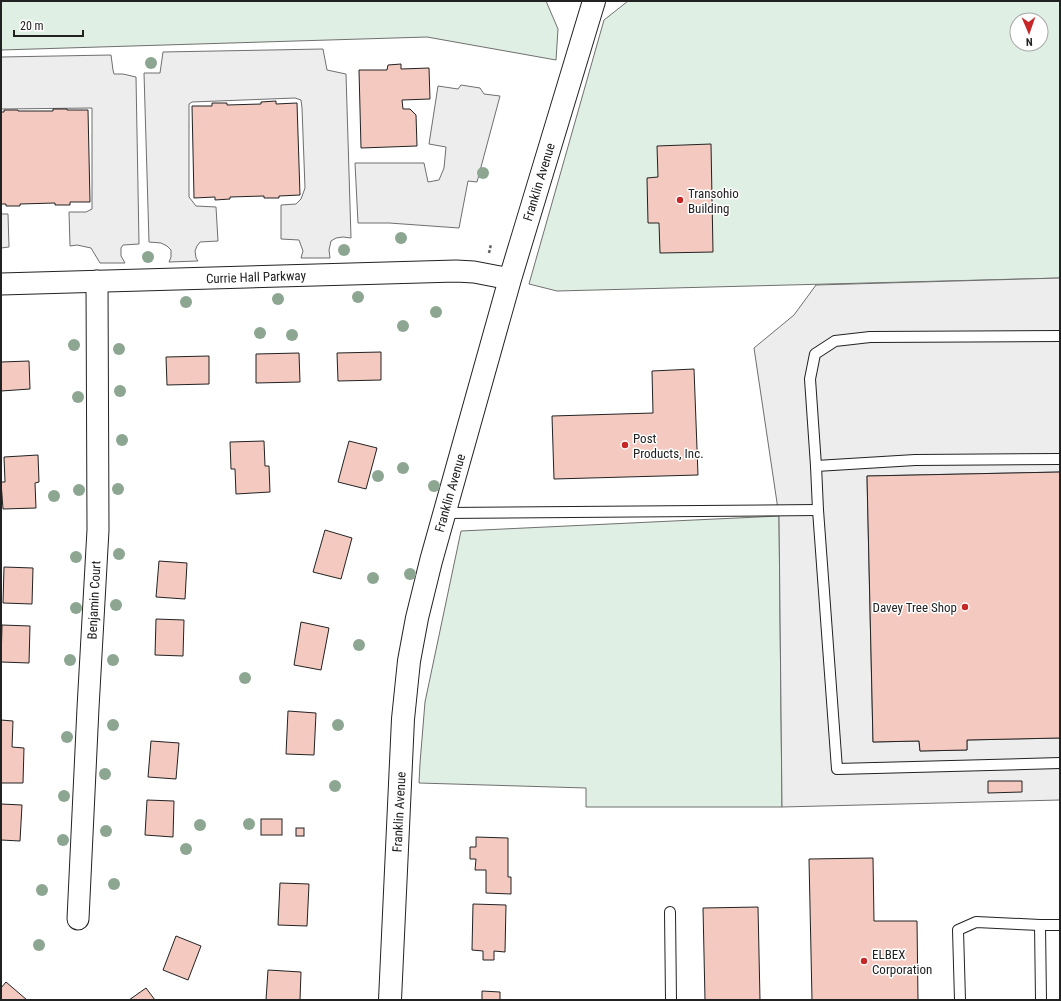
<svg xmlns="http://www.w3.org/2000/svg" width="1061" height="1001" viewBox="0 0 1061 1001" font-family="'Roboto Condensed',sans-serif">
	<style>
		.green { fill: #e0efe3; stroke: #6f6f6f; fill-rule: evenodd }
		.parking { fill: #ededed; stroke: #6f6f6f }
		.building { fill: #f3c9c0; stroke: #222 }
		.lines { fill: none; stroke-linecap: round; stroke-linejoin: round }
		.service-casing { stroke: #222; stroke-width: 12 }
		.minor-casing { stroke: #222; stroke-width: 23 }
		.tertiary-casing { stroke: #222; stroke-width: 24 }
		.path { stroke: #646464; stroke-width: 2.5; stroke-dasharray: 3 2; stroke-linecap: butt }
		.service { stroke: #fff; stroke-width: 10 }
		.minor { stroke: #fff; stroke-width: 21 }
		.tertiary { stroke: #fff; stroke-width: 22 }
		.tree { fill: #8da692 }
		.poi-dot { fill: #c62828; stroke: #fff; stroke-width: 1.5 }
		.labels { text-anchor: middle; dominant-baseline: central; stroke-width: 3; stroke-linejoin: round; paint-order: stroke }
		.street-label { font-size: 13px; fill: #222; stroke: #fff }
		.poi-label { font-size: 13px; fill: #222; stroke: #fff; text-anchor: start }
	</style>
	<rect width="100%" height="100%" fill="#fff"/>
	<g class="green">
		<polygon points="1,1 546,1 558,29 556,60 427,37 1,50"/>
		<path d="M628,1H1060V278L557,291L529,284L604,20ZM1017,20H1041V44H1017Z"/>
		<polygon points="779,516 782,807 586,807 586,788 419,783 420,763 425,702 461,531"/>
	</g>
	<g class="parking">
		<polygon points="323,49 327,70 346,74 351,238 343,237 336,238 331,241 329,250 330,258 301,258 303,251 299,240 281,239 281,205 296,204 301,199 305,188 302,108 301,100 295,98 192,102 189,104 189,197 196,206 216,207 218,241 200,242 197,246 195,251 196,258 198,261 169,262 171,257 171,250 167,246 161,243 149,242 144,73 160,73 163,52"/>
		<polygon points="111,55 113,70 114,74 123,74 136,77 139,244 123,245 121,248 121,256 125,263 100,263 91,248 77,245 70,246 69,212 86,212 92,209 92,108 1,109 1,57"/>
		<polygon points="461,85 480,88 484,94 500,96 477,182 468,181 459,228 389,223 358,223 355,163 424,163 428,182 439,180 444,168 446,147 429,144 438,86 458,89"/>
		<polygon points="1,214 8,214 9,247 1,248"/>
		<polygon points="1060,278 1060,472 867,476 873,742 919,741 920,751 967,750 967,740 1060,738 1060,800 782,807 779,516 754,348 794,315 816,285"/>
	</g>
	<g class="building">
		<polygon points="401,64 401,69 429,68 430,99 402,100 403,109 410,109 416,115 417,146 361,148 359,70 387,70 388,65"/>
		<polygon points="276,101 276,104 297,103 300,195 279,196 279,198 264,198 264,196 230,197 230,199 215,200 215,197 194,198 192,106 212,106 212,103 227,103 227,105 261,104 261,102"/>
		<polygon points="53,109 67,109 67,110 88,110 90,202 70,202 70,205 55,205 55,203 20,204 20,206 6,206 6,204 1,204 1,112 4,112 4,110 18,110 18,111 53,111"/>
		<polygon points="711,144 713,252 660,253 659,223 648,223 647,178 658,177 657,146"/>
		<polygon points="381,352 381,380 338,381 337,353"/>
		<polygon points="299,353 300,382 256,383 256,354"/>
		<polygon points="209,356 209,384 167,385 166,357"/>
		<polygon points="29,361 30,389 1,391 1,362"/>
		<polygon points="694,369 698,475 554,479 552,416 653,413 652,371"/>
		<polygon points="264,441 265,466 269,466 270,492 236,494 235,469 231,469 230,442"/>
		<polygon points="349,441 377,448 366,489 338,482"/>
		<polygon points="38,455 39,482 35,483 36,508 3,509 1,482 5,482 4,457"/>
		<polygon points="1060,472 1060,738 967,740 967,750 920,751 919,741 873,742 867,476"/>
		<polygon points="325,530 352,538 341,579 313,572"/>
		<polygon points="159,561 187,563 185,599 156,597"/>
		<polygon points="4,567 33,568 32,604 3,603"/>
		<polygon points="156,619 184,620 183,656 155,655"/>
		<polygon points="301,622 329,628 321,670 294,665"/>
		<polygon points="2,625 30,626 29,663 1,662"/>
		<polygon points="288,711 316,713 314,755 286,754"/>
		<polygon points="1,720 13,721 12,747 24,748 23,783 1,783"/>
		<polygon points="151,741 179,743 176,779 148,777"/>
		<polygon points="988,781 1022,781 1022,792 988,793"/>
		<polygon points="147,800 174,801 173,837 145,835"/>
		<polygon points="1,804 22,805 20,841 1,840"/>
		<rect x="261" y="819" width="21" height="16"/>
		<rect x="296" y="828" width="8" height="8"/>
		<polygon points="476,837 508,838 508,877 511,877 511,894 486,893 486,870 475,870 476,859 470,859 470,847 476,847"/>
		<polygon points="873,858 874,921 917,921 918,1000 812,1000 809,859"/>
		<polygon points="280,883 309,884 307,926 278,925"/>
		<polygon points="473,904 506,905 505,952 494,951 494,960 483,960 483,951 472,950"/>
		<polygon points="758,907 760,1000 705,1000 703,908"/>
		<polygon points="176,936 201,946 188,980 163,970"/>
		<polygon points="268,970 301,972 300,1000 266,1000"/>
		<polygon points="6,982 27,1000 1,1000 1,988"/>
		<polygon points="146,988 155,1000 129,1000"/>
		<polygon points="482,991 500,992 500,1000 482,1000"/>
	</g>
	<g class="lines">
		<defs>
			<g id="service">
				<polyline points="1060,459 915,460 816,466 818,510 837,769 1060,763"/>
				<polyline points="816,466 810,379 815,354 835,341 870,337 1060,336"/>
				<polyline points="444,513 818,510"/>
				<polyline points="670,912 671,1000"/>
				<polyline points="1040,925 1041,1000"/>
				<polyline points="960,1000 958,930 976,922 1040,925 1060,925"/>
			</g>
			<g id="minor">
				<polyline points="1,284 456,271 474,272 510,279"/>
				<polyline points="78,919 88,708 98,530 97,281"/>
			</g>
			<polyline id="tertiary" points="390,1000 403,719 409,661 417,618 431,561 510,279 594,1"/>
		</defs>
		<use href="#service" class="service-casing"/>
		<use href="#minor" class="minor-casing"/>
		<use href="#tertiary" class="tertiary-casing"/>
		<polyline class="path" points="489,253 491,244"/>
		<use href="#service" class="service"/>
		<use href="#minor" class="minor"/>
		<use href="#tertiary" class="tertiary"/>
	</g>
	<g class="tree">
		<circle cx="151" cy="63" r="6"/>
		<circle cx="483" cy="173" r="6"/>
		<circle cx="401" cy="238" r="6"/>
		<circle cx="344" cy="250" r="6"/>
		<circle cx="148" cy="257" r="6"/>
		<circle cx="358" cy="297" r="6"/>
		<circle cx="278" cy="299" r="6"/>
		<circle cx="186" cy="302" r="6"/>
		<circle cx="436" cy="312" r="6"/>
		<circle cx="403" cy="326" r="6"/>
		<circle cx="260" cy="333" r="6"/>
		<circle cx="292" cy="335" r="6"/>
		<circle cx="74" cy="345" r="6"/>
		<circle cx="119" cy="349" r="6"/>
		<circle cx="120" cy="391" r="6"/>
		<circle cx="78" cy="397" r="6"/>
		<circle cx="122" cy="440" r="6"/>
		<circle cx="403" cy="468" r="6"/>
		<circle cx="378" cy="476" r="6"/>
		<circle cx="434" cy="486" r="6"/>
		<circle cx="118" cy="489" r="6"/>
		<circle cx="79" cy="490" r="6"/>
		<circle cx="54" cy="496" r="6"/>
		<circle cx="119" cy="554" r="6"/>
		<circle cx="76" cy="557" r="6"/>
		<circle cx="410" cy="574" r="6"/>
		<circle cx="373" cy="578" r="6"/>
		<circle cx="116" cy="605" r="6"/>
		<circle cx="76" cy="608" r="6"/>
		<circle cx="359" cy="645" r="6"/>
		<circle cx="70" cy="660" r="6"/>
		<circle cx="113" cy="660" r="6"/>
		<circle cx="245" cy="678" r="6"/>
		<circle cx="113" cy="725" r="6"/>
		<circle cx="338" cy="725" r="6"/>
		<circle cx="67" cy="737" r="6"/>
		<circle cx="105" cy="774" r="6"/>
		<circle cx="335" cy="786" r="6"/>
		<circle cx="64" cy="796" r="6"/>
		<circle cx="249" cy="824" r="6"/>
		<circle cx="200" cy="825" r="6"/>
		<circle cx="106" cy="831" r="6"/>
		<circle cx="63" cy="840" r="6"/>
		<circle cx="186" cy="849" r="6"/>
		<circle cx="114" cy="884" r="6"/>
		<circle cx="42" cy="890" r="6"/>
		<circle cx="39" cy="945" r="6"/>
	</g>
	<g class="poi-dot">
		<circle cx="680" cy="200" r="4"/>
		<circle cx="625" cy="445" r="4"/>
		<circle cx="965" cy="607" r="4"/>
		<circle cx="864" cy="961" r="4"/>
	</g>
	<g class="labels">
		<g class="street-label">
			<text transform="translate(539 182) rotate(-73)">Franklin Avenue</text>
			<text transform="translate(256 277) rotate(-2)">Currie Hall Parkway</text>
			<text transform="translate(450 493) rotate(-74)">Franklin Avenue</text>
			<text transform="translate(94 600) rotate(-87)">Benjamin Court</text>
			<text transform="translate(399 812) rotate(-87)">Franklin Avenue</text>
		</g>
		<g class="poi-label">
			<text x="688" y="193">Transohio<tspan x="688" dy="15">Building</tspan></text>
			<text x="633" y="438">Post<tspan x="633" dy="15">Products, Inc.</tspan></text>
			<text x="957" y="607" text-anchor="end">Davey Tree Shop</text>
			<text x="872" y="954">ELBEX<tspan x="872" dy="15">Corporation</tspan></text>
		</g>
	</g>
	<rect width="1061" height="1001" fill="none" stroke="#222222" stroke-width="4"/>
	<g transform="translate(1029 32) rotate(178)"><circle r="19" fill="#ffffff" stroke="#a7a7a7"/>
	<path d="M0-3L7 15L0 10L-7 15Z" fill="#c62828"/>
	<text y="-6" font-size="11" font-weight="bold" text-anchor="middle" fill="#222222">N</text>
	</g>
	<path d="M14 30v6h69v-6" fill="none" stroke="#222222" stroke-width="2"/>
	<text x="20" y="30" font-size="12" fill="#222222" stroke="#ffffff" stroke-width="3" paint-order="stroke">20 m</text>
</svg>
